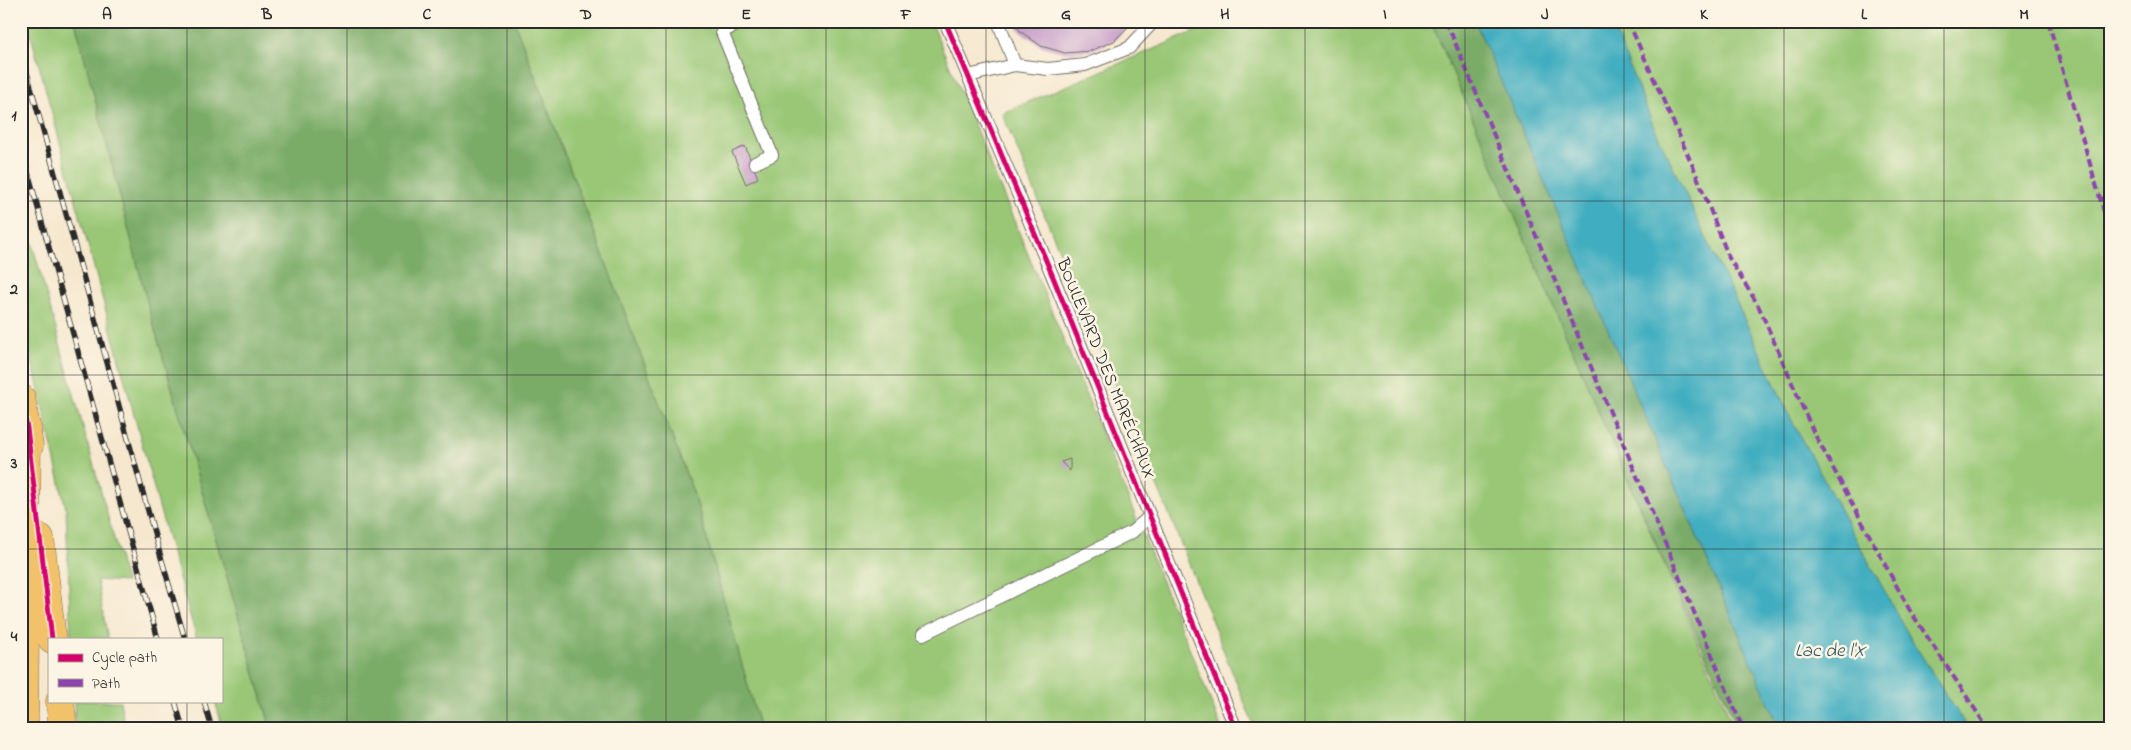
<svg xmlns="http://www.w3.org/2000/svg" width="2131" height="750" viewBox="0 0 2131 750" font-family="'Indie Flower',sans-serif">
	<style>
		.green { fill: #99c776; stroke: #627950 }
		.forest { fill: #7aac67; stroke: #526c49 }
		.water { fill: #41adc0; stroke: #366c76 }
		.building { fill: #c398c9 }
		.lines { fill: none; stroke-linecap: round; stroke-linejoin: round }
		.lane-casing { stroke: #726d64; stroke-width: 14 }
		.primary-casing { stroke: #726d64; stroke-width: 29 }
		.lane { stroke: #fff; stroke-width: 12 }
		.primary { stroke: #f2c26a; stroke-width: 28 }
		.rail-casing { stroke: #2b2b2b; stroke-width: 5.5 }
		.rail { stroke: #fcf5e5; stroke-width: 4; stroke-dasharray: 11; stroke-linecap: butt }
		.quiet { stroke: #8e44ad; stroke-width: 4; stroke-dasharray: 8 4; stroke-linecap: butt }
		.cycleway-casing { stroke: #fcf5e5; stroke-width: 8 }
		.cycleway { stroke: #d6006c; stroke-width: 5 }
		.grid { fill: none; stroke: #2b2b2b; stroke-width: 1; stroke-opacity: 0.55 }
		.labels { text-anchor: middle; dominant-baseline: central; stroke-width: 5; stroke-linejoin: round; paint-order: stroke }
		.street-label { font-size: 18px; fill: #2b2b2b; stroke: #fcf5e5 }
		.water-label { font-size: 19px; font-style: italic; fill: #33585f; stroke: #fcf5e5 }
		.neatline { fill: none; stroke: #2b2b2b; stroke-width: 2 }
		.grid-label { font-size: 16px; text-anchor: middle; font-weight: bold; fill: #2b2b2b }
	</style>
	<rect width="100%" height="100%" fill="#fcf5e5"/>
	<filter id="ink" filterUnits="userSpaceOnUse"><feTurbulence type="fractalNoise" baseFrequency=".02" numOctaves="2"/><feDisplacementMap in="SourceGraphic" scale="10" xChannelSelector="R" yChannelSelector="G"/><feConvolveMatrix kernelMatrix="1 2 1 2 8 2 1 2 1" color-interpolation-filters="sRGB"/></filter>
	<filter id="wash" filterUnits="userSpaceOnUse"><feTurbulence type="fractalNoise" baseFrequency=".0096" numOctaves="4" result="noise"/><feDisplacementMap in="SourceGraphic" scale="20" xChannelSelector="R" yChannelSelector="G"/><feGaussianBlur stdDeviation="1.12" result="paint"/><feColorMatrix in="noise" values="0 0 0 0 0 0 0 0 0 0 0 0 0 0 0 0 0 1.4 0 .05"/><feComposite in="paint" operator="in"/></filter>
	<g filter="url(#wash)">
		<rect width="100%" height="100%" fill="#f6e8cf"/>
		<g class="green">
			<polygon points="27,21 75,21 149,309 271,729 223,729 215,701 221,701 221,639 197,639 170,547"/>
			<polygon points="514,21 931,21 1067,348 1222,729 760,729 695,497"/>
			<polygon points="1192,21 1431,21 1735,729 1255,729 1173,524 1002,113 1196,31"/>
			<polygon points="1611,21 2110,21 2110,729 1968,729 1909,636 1795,427 1653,125"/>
			<polygon points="21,203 126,582 97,580 108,639 71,639 66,509 21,313"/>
			<polygon points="74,701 120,701 125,729 75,729"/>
		</g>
		<g class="forest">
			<polygon points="75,21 514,21 695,497 760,729 271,729 149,309"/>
			<polygon points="1431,21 1475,21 1780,729 1738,729 1619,459"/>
		</g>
		<polygon class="water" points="1475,21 1611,21 1653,125 1795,427 1909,636 1968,729 1780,729"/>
		<g id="blocks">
			<g class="building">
				<polygon points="1013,21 1134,21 1114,41 1090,51 1065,53 1041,46 1020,31"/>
				<polygon points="745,146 758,178 746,184 732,152"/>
				<polygon points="1070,459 1070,471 1061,462"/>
			</g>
		</g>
	</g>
	<g filter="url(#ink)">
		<use href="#blocks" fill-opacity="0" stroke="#726d64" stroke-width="1"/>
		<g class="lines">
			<defs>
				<g id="lane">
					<polyline points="744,21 722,32 772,155 755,163"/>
					<polyline points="945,21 1053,277 1236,729"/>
					<polyline points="998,21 1015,65"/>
					<polyline points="968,76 1015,65 1048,69 1085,65 1129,48 1154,21"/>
					<polyline points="923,634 1132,532 1149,517"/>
				</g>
				<g id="primary">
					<polyline points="21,398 29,446"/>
					<polyline points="40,538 52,639"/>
					<polyline points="60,701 63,729"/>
					<polyline points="24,729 27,428"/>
				</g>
			</defs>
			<use href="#lane" class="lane-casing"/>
			<use href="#primary" class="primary-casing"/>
			<use href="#lane" class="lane"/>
			<use href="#primary" class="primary"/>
			<defs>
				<g id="rail">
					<polyline points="21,51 158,547 185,639"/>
					<polyline points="21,147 158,639"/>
					<polyline points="175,701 183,729"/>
					<polyline points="204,701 212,729"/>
				</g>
			</defs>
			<use href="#rail" class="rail-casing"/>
			<use href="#rail" class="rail"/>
			<g class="quiet">
				<polyline points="1446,21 1743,729"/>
				<polyline points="1628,21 1695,171 1729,258 1758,305 1813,431 1909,609 1988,729"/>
				<polyline points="2048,21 2110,232"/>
				<polyline points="2100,200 2110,195"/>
			</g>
			<defs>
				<g id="cycleway">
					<polyline points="945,21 1053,277 1236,729"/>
					<polyline points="21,398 27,428 52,639"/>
				</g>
			</defs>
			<use href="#cycleway" class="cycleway-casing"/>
			<use href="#cycleway" class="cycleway"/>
		</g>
	</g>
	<path class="grid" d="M187,21V639M347,21V729M507,21V729M666,21V729M826,21V729M986,21V729M1145,21V729M1305,21V729M1465,21V729M1624,21V729M1784,21V729M1944,21V729M21,201H2110M21,375H2110M21,549H2110M187,701V729"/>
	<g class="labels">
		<g class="street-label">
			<text transform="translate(1105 369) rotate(68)">BOULEVARD DES MARÉCHAUX</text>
		</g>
		<g class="water-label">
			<text x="1830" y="651">Lac de l'X</text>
		</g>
	</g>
	<rect width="2131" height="750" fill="none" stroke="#fcf5e5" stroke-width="55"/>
	<rect x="48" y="638" width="175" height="65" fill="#fcf5e5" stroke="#a8a49b"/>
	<rect x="58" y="654" width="25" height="8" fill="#d6006c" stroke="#a8a49b"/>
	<text x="92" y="662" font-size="15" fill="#2b2b2b">Cycle path</text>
	<rect x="58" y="679" width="25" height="8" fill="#8e44ad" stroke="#a8a49b"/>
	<text x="92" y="688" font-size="15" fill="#2b2b2b">Path</text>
	<rect x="28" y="28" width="2076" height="694" class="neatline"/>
	<g class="grid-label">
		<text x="107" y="19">A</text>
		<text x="267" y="19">B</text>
		<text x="427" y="19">C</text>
		<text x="586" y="19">D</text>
		<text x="746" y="19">E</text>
		<text x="906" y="19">F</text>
		<text x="1066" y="19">G</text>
		<text x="1225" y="19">H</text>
		<text x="1385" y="19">I</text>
		<text x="1545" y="19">J</text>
		<text x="1704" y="19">K</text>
		<text x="1864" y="19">L</text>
		<text x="2024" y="19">M</text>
		<text x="14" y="120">1</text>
		<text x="14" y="294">2</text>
		<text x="14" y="468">3</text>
		<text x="14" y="641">4</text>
	</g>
</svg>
